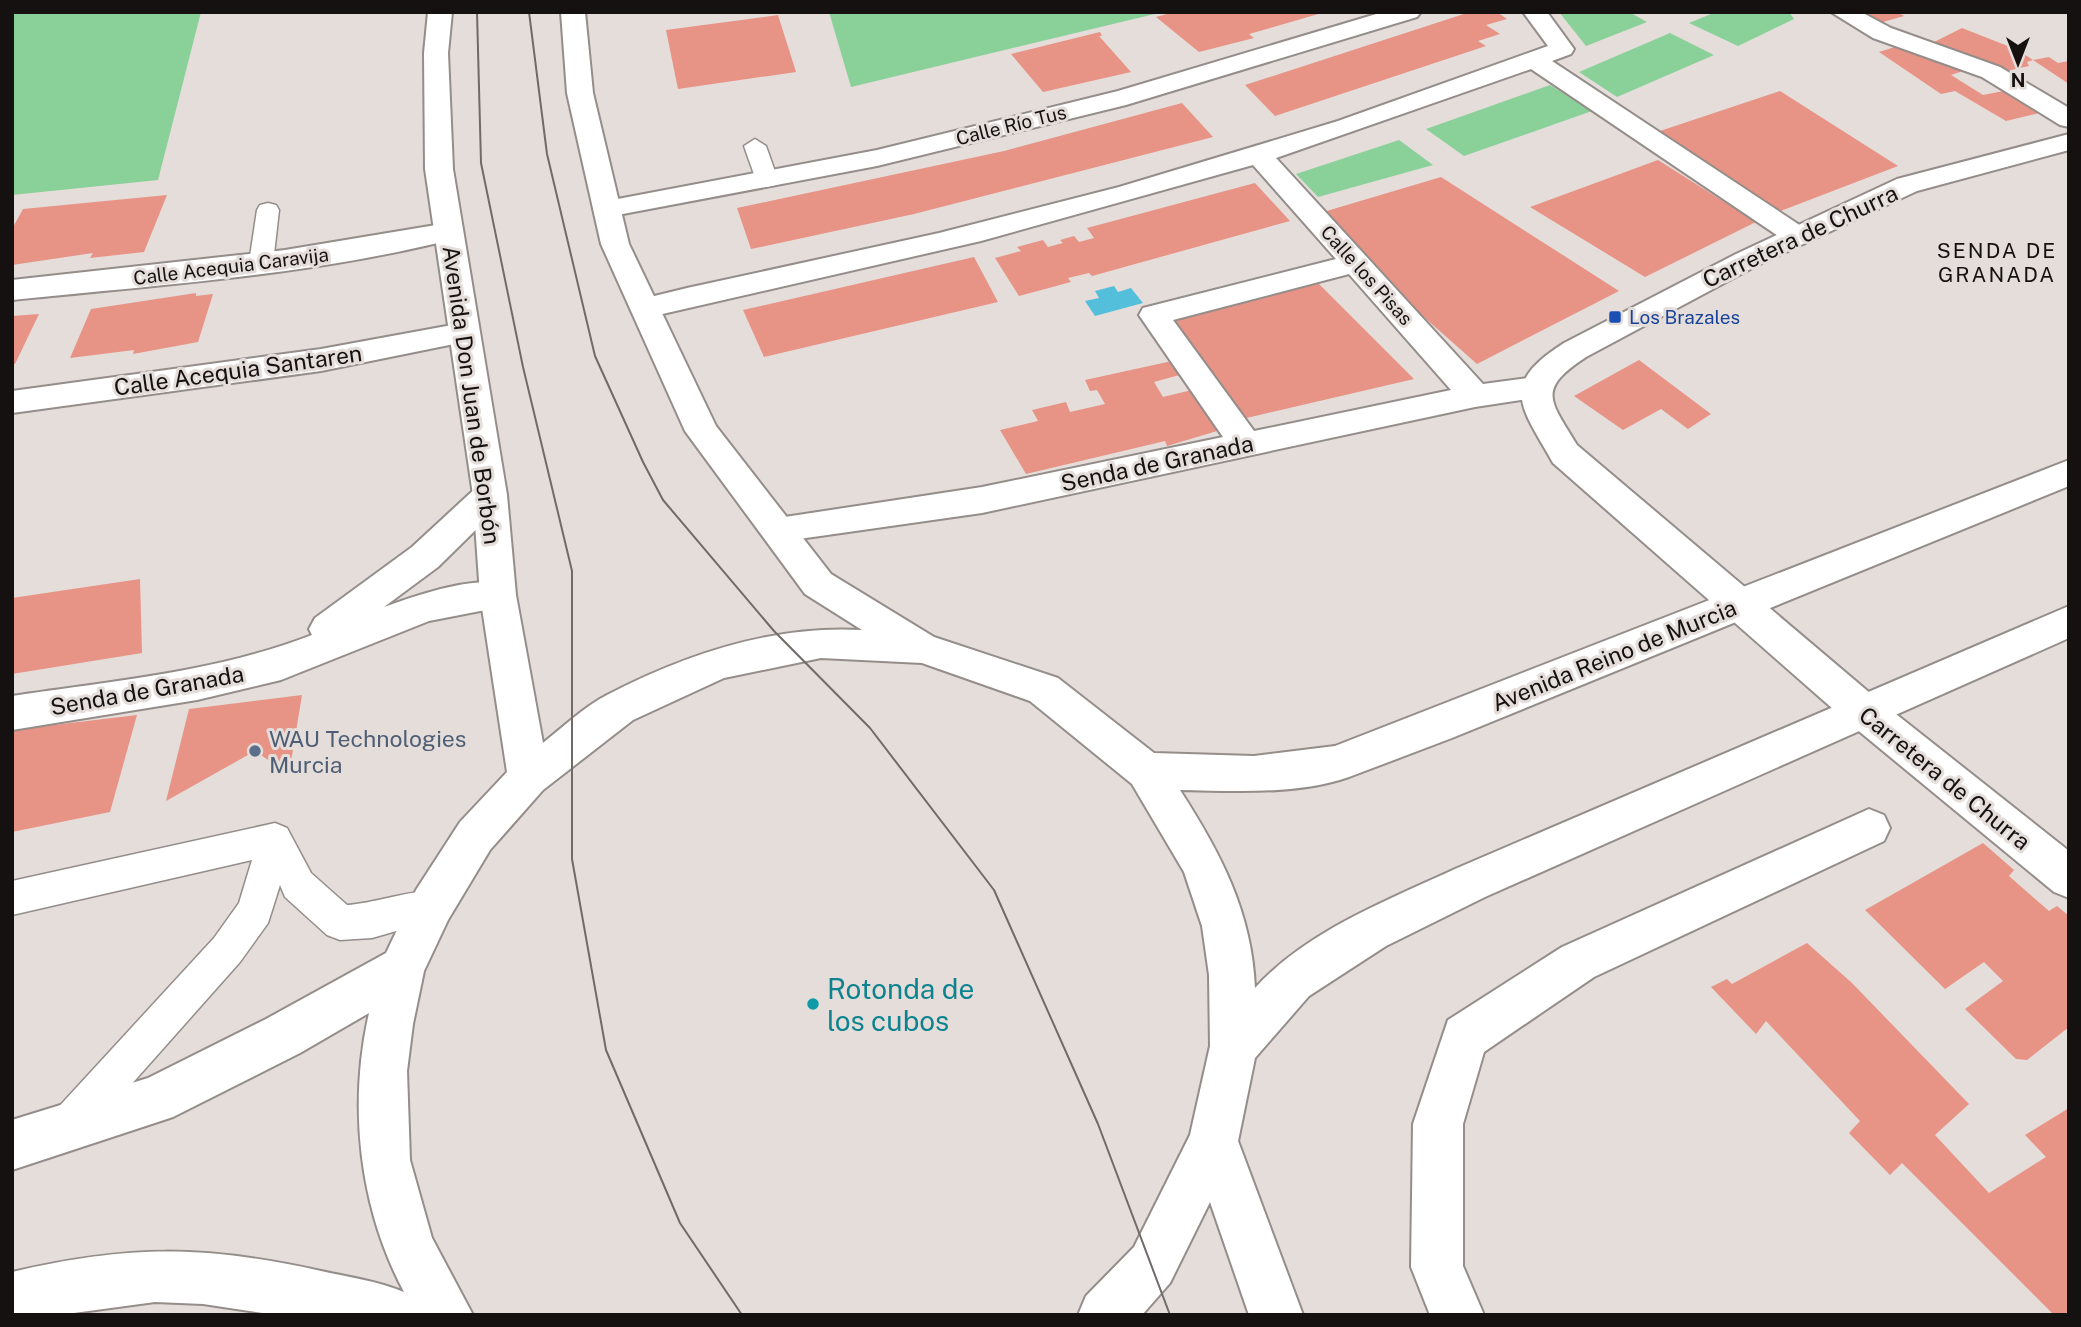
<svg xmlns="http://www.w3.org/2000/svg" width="2081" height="1327" viewBox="0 0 2081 1327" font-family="'Public Sans',sans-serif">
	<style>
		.green { fill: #8ad099 }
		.water { fill: #54bfdb }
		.building { fill: #e79385 }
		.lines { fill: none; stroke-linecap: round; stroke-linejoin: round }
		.lane-casing { stroke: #948d89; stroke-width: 3 }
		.street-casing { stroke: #948d89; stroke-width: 4 }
		.secondary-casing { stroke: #948d89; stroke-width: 4 }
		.primary-casing { stroke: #948d89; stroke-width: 4 }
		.lane { fill: #fff; fill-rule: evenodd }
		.street { fill: #fff; fill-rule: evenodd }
		.secondary { fill: #fff; fill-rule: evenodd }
		.primary { fill: #fff; fill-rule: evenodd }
		.tram { stroke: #706b69; stroke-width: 2 }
		.transit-dot { fill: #1a4fb4; stroke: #e5ddda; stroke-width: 2.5 }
		.service-dot { fill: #5c6f8a; stroke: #e5ddda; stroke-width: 2.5 }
		.culture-dot { fill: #0f9aa8; stroke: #e5ddda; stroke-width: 2.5 }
		.labels { text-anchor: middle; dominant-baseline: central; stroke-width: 6; stroke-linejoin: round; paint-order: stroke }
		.far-street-label { font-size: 19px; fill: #141110; stroke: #e5ddda }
		.far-transit-label { font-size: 19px; fill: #164399; stroke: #e5ddda; text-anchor: start }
		.far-neighbourhood-label { font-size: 21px; letter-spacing: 2px; fill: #141110; stroke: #e5ddda }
		.street-label { font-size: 23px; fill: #141110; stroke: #e5ddda }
		.service-label { font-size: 23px; fill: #4e5e75; stroke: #e5ddda; text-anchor: start }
		.near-culture-label { font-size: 28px; fill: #0d838f; stroke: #e5ddda; text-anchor: start }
	</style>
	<rect width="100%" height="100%" fill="#e5ddda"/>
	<g class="green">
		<polygon points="12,12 201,12 158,180 12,195"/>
		<polygon points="829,12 1163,12 851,87"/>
		<polygon points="1559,12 1629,12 1647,22 1586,46"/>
		<polygon points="1716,12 1789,12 1794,19 1738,46 1689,23"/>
		<polygon points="1670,33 1714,55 1617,97 1579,72"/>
		<polygon points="1550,85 1592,111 1464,156 1426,129"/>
		<polygon points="1399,140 1433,165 1318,197 1296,174"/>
	</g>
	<polygon class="water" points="1114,286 1118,292 1131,288 1143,303 1095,316 1085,301 1099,298 1095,291"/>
	<g class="building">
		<polygon points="1174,12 1322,12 1322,13 1249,34 1254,38 1199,52 1156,17"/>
		<polygon points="1470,12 1497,12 1507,19 1486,25 1500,34 1478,41 1486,46 1275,116 1245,85"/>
		<polygon points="1853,12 1897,12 1904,16 1876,24"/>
		<polygon points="778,15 796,72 678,89 666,30"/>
		<polygon points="1962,28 2018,50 2033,60 2027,62 2029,66 1998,73 1934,42"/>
		<polygon points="1100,32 1102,36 1099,36 1131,72 1043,92 1011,54"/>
		<polygon points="1898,46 1966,70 1951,75 1983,95 2009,90 2044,112 2006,121 1955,91 1941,94 1879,52"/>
		<polygon points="2049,57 2058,63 2069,61 2069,84 2033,60"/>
		<polygon points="1780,91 1898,166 1778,212 1660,131"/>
		<polygon points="1182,103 1213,137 914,214 751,249 737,208 1004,151"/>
		<polygon points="1658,160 1756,222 1645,277 1530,207"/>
		<polygon points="1441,177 1619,291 1477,364 1408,303 1320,213"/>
		<polygon points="1255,183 1290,221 1092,276 1089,273 1068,278 1071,282 1019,296 995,258 1021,251 1017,247 1043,240 1048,247 1063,243 1060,240 1074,236 1079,242 1094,238 1087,228"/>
		<polygon points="167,195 144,252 90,258 93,253 12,265 12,229 23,209"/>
		<polygon points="974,257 998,302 764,357 743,310"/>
		<polygon points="1314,279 1414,379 1238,420 1165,322"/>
		<polygon points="196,293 196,296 213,294 198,342 133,354 134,350 70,358 91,309"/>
		<polygon points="39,314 15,364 12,364 12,316"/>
		<polygon points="1639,360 1711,414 1688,429 1661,409 1623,430 1574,396"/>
		<polygon points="1172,361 1183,374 1154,382 1163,397 1200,388 1227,428 1167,446 1165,441 1026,474 1000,430 1038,421 1032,410 1066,402 1070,412 1105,404 1097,390 1090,391 1085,380"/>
		<polygon points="140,579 142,653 12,674 12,598"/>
		<polygon points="302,695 289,774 255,751 166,801 189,709"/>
		<polygon points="137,715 110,812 12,832 12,730"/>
		<polygon points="1983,843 2014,870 2009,876 2049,911 2057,906 2069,916 2069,1027 2027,1060 2016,1059 1965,1009 2003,981 1984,962 1945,989 1865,910"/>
		<polygon points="1807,943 1852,983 1969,1104 1935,1135 1989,1193 2046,1157 2025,1135 2069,1108 2069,1315 2054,1315 1902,1163 1890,1175 1849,1133 1860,1121 1766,1021 1756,1034 1711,987 1727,979 1732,984"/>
	</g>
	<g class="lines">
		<defs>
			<g id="lane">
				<polygon points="755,139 766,146 778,180 775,185 767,187 756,180 744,146"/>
				<polygon points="268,203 276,205 279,210 273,263 269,268 253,268 249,263 257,210 260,205"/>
				<path d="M275,823L287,828L311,873L347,905C375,904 423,885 445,893L450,905L445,917L372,938L340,940L327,935L285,897L280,885L268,923L240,962L82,1140L68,1146L54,1140L48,1126L54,1112L214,938L239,903L252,860L12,915V881Z"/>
			</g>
			<g id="street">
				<polygon points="1383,12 1421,12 1417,17 1126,105 877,166 607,217 597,215 593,209 597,203 607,201 877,150 1118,91"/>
				<path d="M1523,12H1547L1574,49L1571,54L1552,61L1807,230L1811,236L1807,242L1797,245L1787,242L1531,69L1276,158L1483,384L1536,377L1547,380L1552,388L1547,396L1475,407L982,513L778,542L765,538L760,529L765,520L982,487L1223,437L1139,315L1143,308L1336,259L1253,165L981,241L645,318L634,315L630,308L634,301L687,288L939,233L1119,187L1338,121L1548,46ZM1349,274L1451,390L1254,431L1173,320Z"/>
				<polygon points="1831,12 1861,12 1891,28 2000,67 2069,108 2069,127 2060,125 1982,77 1873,38"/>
				<path d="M448,223L458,226L462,232L458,238C314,275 160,285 12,300V280L285,250Z"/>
				<polygon points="463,323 474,326 478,333 474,340 321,371 12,413 12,391 321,349"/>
				<path d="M490,482L502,486L507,495L502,504L438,567L384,607C417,595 477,574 511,585L516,595L511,605L429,621L281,680L197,700L12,730V696C113,681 217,672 312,635L309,629L315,618L412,547L478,486Z"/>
				<polygon points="1869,809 1884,815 1890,828 1884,841 1594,977 1484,1052 1463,1124 1463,1266 1484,1315 1430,1315 1411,1267 1413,1124 1448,1020 1562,947"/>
			</g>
			<path id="secondary" d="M2069,134V150L1917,191L1756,266L1586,357C1536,390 1550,400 1577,445L1877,699L2069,851V898L2054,892L1849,723L1553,463C1521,406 1498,385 1564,343L1736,254L1897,179Z"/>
			<path id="primary" d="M428,12H452L448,53L453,169L507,495L516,595L543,743C563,727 584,707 607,695C686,654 773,625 862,630L805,594L685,431L601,244L567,93L561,12H585L593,93L629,244L716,426L831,574L934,637L1058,678L1154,753L1254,756L1335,746L2069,460V486L1452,738L1349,777C1297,795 1235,791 1180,790C1220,852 1252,912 1255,988C1307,931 1386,901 1455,869L2069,606V638L1485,897L1386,946L1309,996L1255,1058L1238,1141L1303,1315H1249L1210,1202L1170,1283L1142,1315H1078L1086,1296L1134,1247L1190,1135L1210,1046L1209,975L1202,926L1184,872L1132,784L1030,701L922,663L821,658L724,678L633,720L543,790L490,850L448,920L424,971L413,1024L407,1071L410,1160L432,1238L473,1315H276L203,1304L155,1302L59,1315H12V1272C128,1245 204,1245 321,1271C348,1277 378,1281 404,1292C359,1207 348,1106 369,1013L300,1053L173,1117L12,1170V1120L148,1078L266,1019L386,953L416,890L460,822L507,772L480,595L473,495L425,169L424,53Z"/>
		</defs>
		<use href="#lane" class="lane-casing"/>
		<use href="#street" class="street-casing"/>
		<use href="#secondary" class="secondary-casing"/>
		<use href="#primary" class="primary-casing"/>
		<use href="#lane" class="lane"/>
		<use href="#street" class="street"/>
		<use href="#secondary" class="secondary"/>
		<use href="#primary" class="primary"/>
		<g class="tram">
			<polyline points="477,12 481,163 523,367 572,571 572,859 606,1050 680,1223 742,1315"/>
			<polyline points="529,12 547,154 595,356 643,462 663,500 774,631 870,728 994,890 1098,1124 1170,1315"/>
		</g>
	</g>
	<rect class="transit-dot" x="1608" y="310" width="14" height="14" rx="3.5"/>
	<circle class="service-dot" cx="255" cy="751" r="7"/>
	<circle class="culture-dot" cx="813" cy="1004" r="7"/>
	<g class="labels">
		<g class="far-street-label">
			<text transform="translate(1011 125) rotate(-14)">Calle Río Tus</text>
			<text transform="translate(231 266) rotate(-7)">Calle Acequia Caravija</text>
			<text transform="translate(1367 275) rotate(48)">Calle los Pisas</text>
		</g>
		<g class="far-transit-label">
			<text x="1629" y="317">Los Brazales</text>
		</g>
		<g class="far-neighbourhood-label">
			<text x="1997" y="250">SENDA DE<tspan x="1997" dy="24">GRANADA</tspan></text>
		</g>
		<g class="street-label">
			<text transform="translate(1800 236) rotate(-25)">Carretera de Churra</text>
			<text transform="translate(238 370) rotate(-8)">Calle Acequia Santaren</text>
			<text transform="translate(472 395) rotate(82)">Avenida Don Juan de Borbón</text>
			<text transform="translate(1157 463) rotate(-12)">Senda de Granada</text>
			<text transform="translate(1614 655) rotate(-22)">Avenida Reino de Murcia</text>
			<text transform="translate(147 690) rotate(-10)">Senda de Granada</text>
			<text transform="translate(1945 778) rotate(39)">Carretera de Churra</text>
		</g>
		<g class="service-label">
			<text x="269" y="738">WAU Technologies<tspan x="269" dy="26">Murcia</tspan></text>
		</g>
		<g class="near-culture-label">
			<text x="827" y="988">Rotonda de<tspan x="827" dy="32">los cubos</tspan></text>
		</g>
	</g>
	<rect width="2081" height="1327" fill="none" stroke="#141110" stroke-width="28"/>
	<g transform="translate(2018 63) rotate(180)" stroke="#e5ddda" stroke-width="5" paint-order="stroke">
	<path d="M0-5L12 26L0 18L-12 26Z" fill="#141110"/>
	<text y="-10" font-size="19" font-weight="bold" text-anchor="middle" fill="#141110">N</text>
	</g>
</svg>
